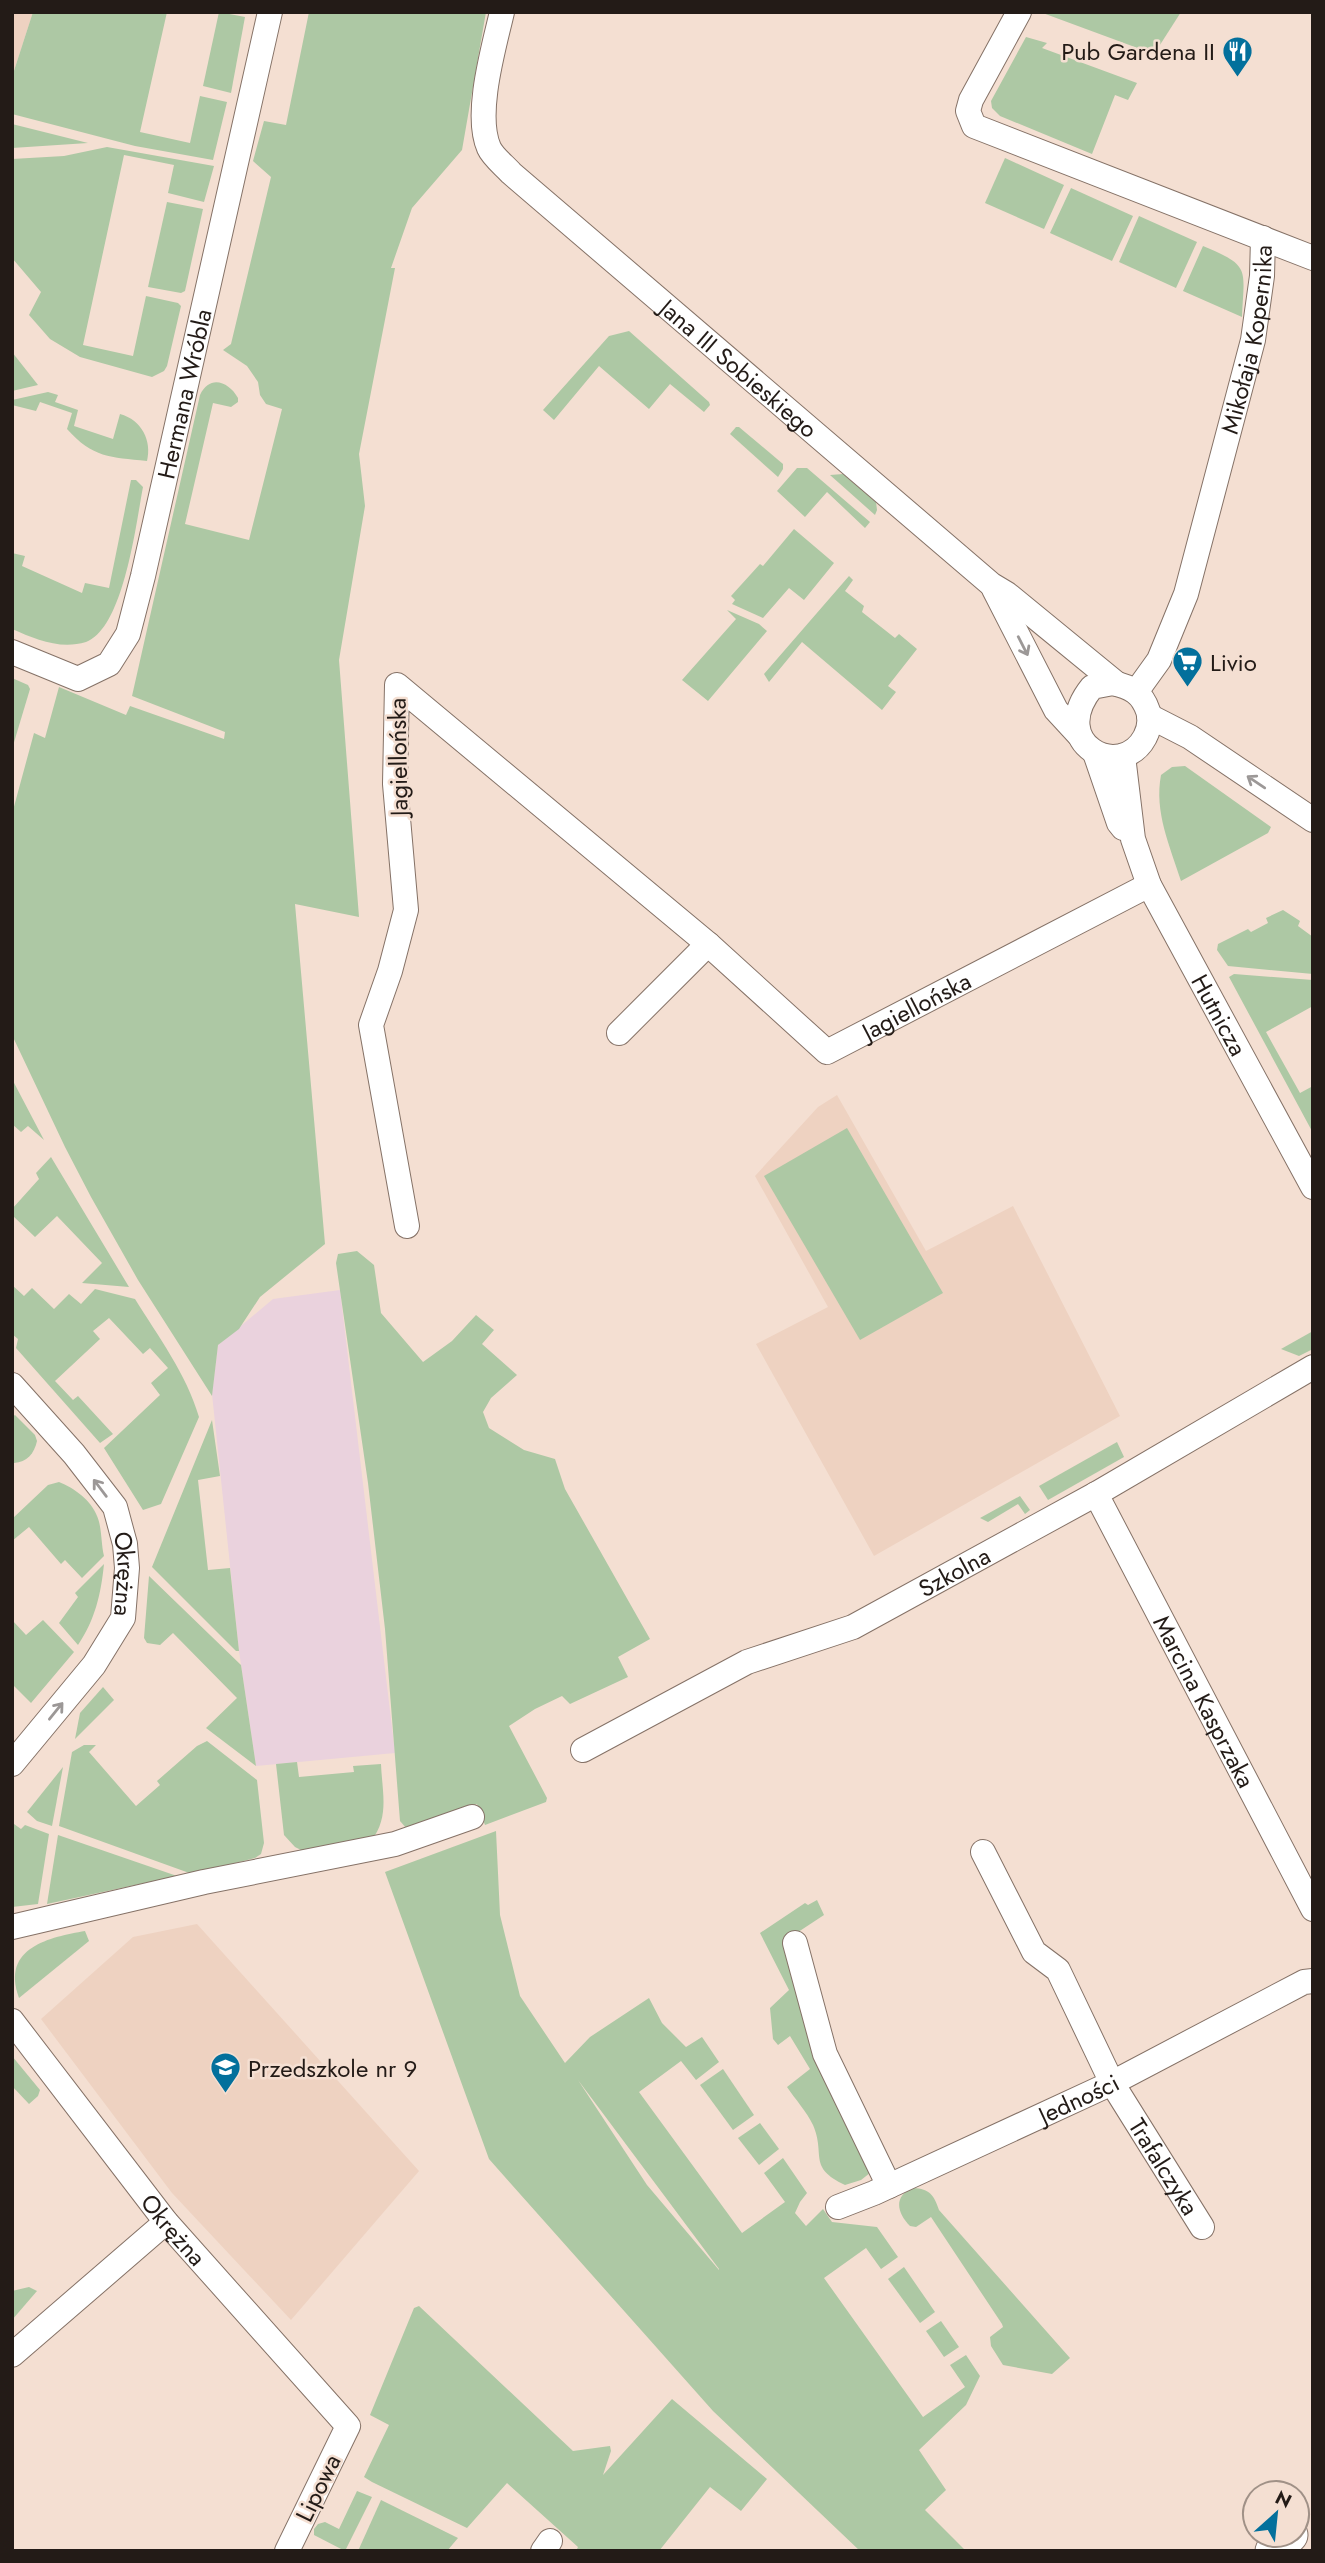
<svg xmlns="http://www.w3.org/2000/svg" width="1325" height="2563" viewBox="0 0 1325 2563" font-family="Jost,sans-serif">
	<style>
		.built { fill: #eed2c1 }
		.industrial { fill: #ead2dd }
		.green { fill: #adc8a4; fill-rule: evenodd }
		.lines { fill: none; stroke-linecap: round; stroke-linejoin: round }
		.street-casing { stroke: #857267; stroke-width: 26 }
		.secondary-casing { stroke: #857267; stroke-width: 37 }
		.street { stroke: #fff; stroke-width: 24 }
		.secondary { stroke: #fff; stroke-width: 35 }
		.tram { stroke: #7d6f67; stroke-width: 2 }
		.oneway { stroke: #9c9897 }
		.labels { text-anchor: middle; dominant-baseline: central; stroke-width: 5; stroke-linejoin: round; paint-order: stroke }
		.poi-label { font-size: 24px; fill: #231b17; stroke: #f4dfd2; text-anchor: start }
		.street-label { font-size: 24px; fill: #231b17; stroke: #f4dfd2 }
	</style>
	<rect width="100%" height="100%" fill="#f4dfd2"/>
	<g class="built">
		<polygon points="12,12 33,12 12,77"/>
		<polygon points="837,1095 926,1251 1013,1206 1120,1416 874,1556 756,1344 828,1307 755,1176 818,1107"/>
		<polygon points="197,1924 419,2171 291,2320 172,2193 41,2019 133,1937"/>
	</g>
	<polygon class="industrial" points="340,1290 395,1753 256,1766 239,1651 212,1394 218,1345 273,1299"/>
	<g class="green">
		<polygon points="33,12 167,12 140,132 190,143 200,96 227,102 213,160 135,146 12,114 12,77"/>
		<polygon points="219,12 245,17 231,93 203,86"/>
		<path d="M309,12H486L462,150L412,208L391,268H395L359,454L365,506L339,660L359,917L295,904L325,1244L260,1297L239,1329L218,1345L212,1396L138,1280L91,1197L65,1147L12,1035V814L34,733L45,738L59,687L126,715L130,706L224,739L225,732L132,696L200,395C210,374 229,382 238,398V402L231,407L213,403L185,524L249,540L282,409L266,404L260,395L258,382L247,366L223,350L231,344L271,177L253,161L264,121L286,125Z"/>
		<polygon points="1040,12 1181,12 1158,48 1151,53"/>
		<polygon points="1026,37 1047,43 1042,48 1137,83 1128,100 1115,95 1092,154 1000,116 992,108 991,101"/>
		<polygon points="12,124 88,143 12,148"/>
		<polygon points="107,147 214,166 204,202 168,193 174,165 124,155 83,345 133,356 146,296 178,303 181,306 167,366 164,371 152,377 80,357 50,339 29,315 41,292 12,258 12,159 64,156"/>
		<polygon points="1005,158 1064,185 1044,229 985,203"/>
		<polygon points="1071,188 1133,216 1112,261 1050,233"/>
		<polygon points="167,202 203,209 185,291 181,293 148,287"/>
		<polygon points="1139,216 1197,242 1176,288 1119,262"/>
		<path d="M1203,246C1251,266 1244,268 1242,317L1183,291Z"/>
		<polygon points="629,331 709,402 710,405 704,412 670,384 649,409 599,366 554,420 543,410 609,336"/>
		<polygon points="12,352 38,385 12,391"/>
		<path d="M48,392L58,395L55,402L78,410L74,426L113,439L120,414C142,420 152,441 147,461C110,457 93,458 67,429L72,413L40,402L36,411L12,405V400Z"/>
		<polygon points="736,427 739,427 783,464 783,469 778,477 730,434"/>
		<polygon points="797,468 807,468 870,522 865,528 827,492 805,517 777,491"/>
		<polygon points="843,474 876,502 877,510 875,515 830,475"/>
		<path d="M131,480H136L143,487C136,523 124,628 86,642C60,650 35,639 12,629V553L25,556L22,566L82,593L85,583L109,588Z"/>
		<polygon points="794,529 834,563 804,600 789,588 763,618 732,604 735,600 731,596 760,564 763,566"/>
		<polygon points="849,576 853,580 845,591 864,606 862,612 895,638 899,634 917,649 888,686 896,692 882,710 802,642 769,682 764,674"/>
		<polygon points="727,610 759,624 767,631 708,701 682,680 736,619"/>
		<polygon points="12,678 28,685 30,689 12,749"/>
		<path d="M1185,766L1271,827L1268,833L1181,881C1170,846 1154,812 1161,775L1172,767Z"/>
		<polygon points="1283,910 1300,921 1298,926 1313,937 1313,974 1228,966 1217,950 1218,944 1248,929 1251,932 1268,923 1266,918"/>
		<polygon points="1234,974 1313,980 1313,1006 1266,1032 1300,1093 1313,1086 1313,1133 1229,977"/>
		<polygon points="12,1079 44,1140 28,1126 21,1132 12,1124"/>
		<polygon points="847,1128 943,1293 860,1340 764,1176"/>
		<polygon points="51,1157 129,1287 82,1283 102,1263 57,1216 35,1237 12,1215 12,1209 39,1179 36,1173"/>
		<polygon points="357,1251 374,1265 381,1313 423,1362 452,1341 476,1315 494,1330 482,1344 517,1375 491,1398 483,1412 489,1428 524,1450 555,1459 565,1489 650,1639 618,1657 628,1677 570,1704 562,1696 535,1709 509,1726 547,1798 546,1802 485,1825 477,1804 433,1824 407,1829 400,1821 385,1629 368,1483 336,1263 338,1254"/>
		<path d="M12,1285L24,1296L32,1288L54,1309L69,1294L81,1304L95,1289L135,1299C158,1336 187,1375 199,1417L161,1504L143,1510L104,1448L160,1395L151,1383L168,1368L150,1348L143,1354L109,1318L93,1331L100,1339L55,1381L73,1400L78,1396L113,1434L100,1443L16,1348L18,1339L12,1334Z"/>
		<polygon points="1313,1331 1313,1349 1299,1356 1281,1349"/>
		<path d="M15,1415L35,1435L37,1441C34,1454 27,1462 14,1463L12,1461V1417Z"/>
		<polygon points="212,1420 220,1476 198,1480 208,1570 230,1568 239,1651 236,1651 152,1567"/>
		<polygon points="1117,1442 1124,1457 1048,1500 1039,1486"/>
		<path d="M59,1482C74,1488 91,1500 97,1516C102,1527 101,1544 104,1556L82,1578L65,1560L61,1564L29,1527L12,1541V1519L48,1485Z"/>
		<polygon points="1020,1496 1030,1510 1025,1514 1018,1504 988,1522 980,1518"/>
		<path d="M104,1564C101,1594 95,1620 78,1645L59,1623L78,1597L75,1593Z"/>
		<polygon points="149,1576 241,1665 256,1766 206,1728 237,1698 173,1633 160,1645 147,1643 144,1638"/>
		<polygon points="12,1620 26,1635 43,1620 74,1652 31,1703 12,1684"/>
		<polygon points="103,1687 114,1700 75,1739 80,1713"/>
		<polygon points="207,1741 257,1780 264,1843 261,1854 255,1858 192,1874 59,1826 72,1752 84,1745 96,1745 89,1752 136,1806 160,1785 157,1781 197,1746"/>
		<path d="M297,1762L299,1777L354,1772L353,1766L381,1764C382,1792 390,1817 371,1841L307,1853L295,1847L284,1835L276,1764Z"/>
		<polygon points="63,1767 52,1826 37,1821 27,1812"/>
		<polygon points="14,1824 21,1829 25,1825 49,1834 38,1904 12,1907"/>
		<path d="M496,1831L500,1915L520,1996L565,2063L590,2037L649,1998L662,2023L686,2047L702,2037L719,2062L696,2080L681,2061L639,2092L742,2233L785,2202L764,2173L783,2158L807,2193L800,2202L795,2213L806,2226L823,2209L832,2222L877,2227L898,2257L881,2269L866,2248L824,2278L923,2417L965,2387L950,2365L966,2355L980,2376L966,2405L919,2450L946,2490L925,2510L966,2551H860L713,2411L489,2159L385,1872ZM578,2080L719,2269V2270L647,2185Z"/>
		<polygon points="58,1835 177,1876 47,1904"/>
		<path d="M817,1900L824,1915L783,1942L870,2173L861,2180L845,2185C807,2167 826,2155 813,2125C807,2112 795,2099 787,2087L810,2069L790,2036L778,2045L773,2039L770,2008L789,1990L760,1933L805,1903L808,1905Z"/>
		<path d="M85,1931L89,1941L19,1998C0,1947 51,1937 85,1931Z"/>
		<polygon points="12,2056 40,2090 38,2096 29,2104 12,2086"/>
		<polygon points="723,2069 754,2115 733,2130 700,2085"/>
		<polygon points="760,2123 779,2149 759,2165 738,2138"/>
		<path d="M913,2188C930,2189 934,2195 939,2210L1070,2358L1052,2374L1003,2365L991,2346L990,2337L1003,2327L1002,2324L931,2217L916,2227L910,2226C897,2213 893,2196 913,2188Z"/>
		<polygon points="904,2267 935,2312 920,2323 888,2279"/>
		<polygon points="29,2287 37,2291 12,2320 12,2291"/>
		<polygon points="419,2306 573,2451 610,2446 611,2451 603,2475 672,2399 767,2479 741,2511 710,2487 659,2551 576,2551 578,2547 507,2483 467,2528 372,2482 364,2477 389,2425 370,2415 414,2308"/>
		<polygon points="941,2321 959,2347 944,2357 926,2331"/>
		<polygon points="357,2491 372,2497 345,2551 314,2535 314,2529 318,2524 325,2522 339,2529"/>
		<polygon points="381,2500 458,2538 447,2551 358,2551"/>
	</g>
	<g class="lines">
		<defs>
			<g id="street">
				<path id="s1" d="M502,12C494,47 474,114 489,148C493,157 505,166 511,173L992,585L1007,594L1117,684"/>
				<polyline points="1019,12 971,100 968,111 974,126 1313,258"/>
				<polyline points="994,589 1056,710 1079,735"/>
				<path id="s2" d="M12,652L78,679L109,664L128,634L143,576L270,12"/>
				<path d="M1113,683C1131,687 1142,693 1148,711C1151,720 1149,729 1145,737C1121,782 1046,744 1092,687Z"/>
				<path id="s3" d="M1136,692L1159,660L1186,594L1253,340L1262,276L1263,238"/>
				<polyline points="1149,716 1190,737 1313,820"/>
				<polyline points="1095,753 1119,823 1123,828"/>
				<path id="s4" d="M1123,756L1133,839L1149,885L1313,1187"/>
				<polyline points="619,1033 708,944"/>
				<path id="s5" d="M407,1226L371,1025L390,971L406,910L395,784L397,685L708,944L827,1052L1149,885"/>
				<path id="s6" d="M12,1385L74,1454L115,1507L125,1544L127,1568L123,1618L94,1665L12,1764"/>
				<path id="s7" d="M1096,1494L1313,1909"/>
				<path id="s8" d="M583,1750L747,1662L853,1627L1096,1494L1313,1367"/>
				<path id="s9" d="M983,1852L1034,1952L1058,1970L1112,2083L1202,2227"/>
				<polyline points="12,1927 204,1882 395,1844 472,1817"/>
				<polyline points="795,1943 825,2054 889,2186"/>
				<path id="s10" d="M12,2021L166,2222L348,2426L287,2551"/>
				<path id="s11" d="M838,2207L874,2193L1112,2083L1304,1982L1313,1981"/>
				<polyline points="12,2355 166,2222"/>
				<polyline points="543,2551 550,2541"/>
			</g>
			<polyline id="secondary" points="1273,2551 1290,2535"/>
		</defs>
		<use href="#street" class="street-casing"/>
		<use href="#secondary" class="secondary-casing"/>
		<use href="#street" class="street"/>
		<use href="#secondary" class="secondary"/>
		<polyline class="tram" points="1310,2551 1313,2548"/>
	</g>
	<defs><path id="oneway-shaft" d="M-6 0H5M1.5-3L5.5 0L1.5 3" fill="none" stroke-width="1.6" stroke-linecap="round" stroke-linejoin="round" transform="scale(1.75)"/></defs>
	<g class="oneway">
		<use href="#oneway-shaft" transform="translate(1023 646) rotate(63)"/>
		<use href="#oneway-shaft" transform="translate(1256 782) rotate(-146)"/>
		<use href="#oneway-shaft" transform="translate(100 1488) rotate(-127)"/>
		<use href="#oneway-shaft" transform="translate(56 1711) rotate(-51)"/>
	</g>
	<defs>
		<symbol id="restaurant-pin" viewBox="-11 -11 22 30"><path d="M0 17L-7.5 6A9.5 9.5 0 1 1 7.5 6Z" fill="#03709c" stroke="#f4dfd2"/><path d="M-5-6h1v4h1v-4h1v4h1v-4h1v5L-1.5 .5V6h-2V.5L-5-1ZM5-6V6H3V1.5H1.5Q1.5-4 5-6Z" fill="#fff"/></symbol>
		<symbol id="supermarket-pin" viewBox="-11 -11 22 30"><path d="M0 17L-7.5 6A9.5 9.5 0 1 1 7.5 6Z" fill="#03709c" stroke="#f4dfd2"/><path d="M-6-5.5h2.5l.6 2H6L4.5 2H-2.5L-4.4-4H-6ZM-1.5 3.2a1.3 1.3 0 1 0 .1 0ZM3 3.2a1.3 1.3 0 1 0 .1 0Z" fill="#fff"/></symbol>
		<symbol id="school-pin" viewBox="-11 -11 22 30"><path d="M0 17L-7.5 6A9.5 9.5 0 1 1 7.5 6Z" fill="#03709c" stroke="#f4dfd2"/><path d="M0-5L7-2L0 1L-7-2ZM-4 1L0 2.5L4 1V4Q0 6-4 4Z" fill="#fff"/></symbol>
	</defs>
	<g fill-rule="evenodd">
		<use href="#restaurant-pin" x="1220" y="34" width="35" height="47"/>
		<use href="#supermarket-pin" x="1170" y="644" width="35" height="47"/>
		<use href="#school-pin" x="208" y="2050" width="35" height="47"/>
	</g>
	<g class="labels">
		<g class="poi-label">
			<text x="1215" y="51" text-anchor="end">Pub Gardena II</text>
			<text x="1210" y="662">Livio</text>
			<text x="248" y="2068">Przedszkole nr 9</text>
		</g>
		<g class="street-label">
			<text stroke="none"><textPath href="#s3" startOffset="373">Mikołaja Kopernika</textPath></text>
			<text stroke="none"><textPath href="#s1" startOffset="472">Jana III Sobieskiego</textPath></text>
			<text stroke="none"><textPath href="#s2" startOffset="388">Hermana Wróbla</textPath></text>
			<text transform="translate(398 757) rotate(-91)">Jagiellońska</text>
			<text stroke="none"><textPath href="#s5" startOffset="1216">Jagiellońska</textPath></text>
			<text stroke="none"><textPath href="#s4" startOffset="280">Hutnicza</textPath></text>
			<text stroke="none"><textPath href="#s8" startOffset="413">Szkolna</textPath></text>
			<text stroke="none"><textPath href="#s6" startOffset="228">Okrężna</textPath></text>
			<text stroke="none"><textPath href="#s7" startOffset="234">Marcina Kasprzaka</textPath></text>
			<text stroke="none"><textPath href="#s11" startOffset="264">Jedności</textPath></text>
			<text stroke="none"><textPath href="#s9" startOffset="366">Trafalczyka</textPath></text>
			<text stroke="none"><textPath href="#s10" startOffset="264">Okrężna</textPath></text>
			<text transform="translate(318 2488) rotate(-64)">Lipowa</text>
		</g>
	</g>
	<rect width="1325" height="2563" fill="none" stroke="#231b17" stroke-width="28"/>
	<g transform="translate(1276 2514) rotate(27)"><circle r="33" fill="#f4dfd2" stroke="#a09187" stroke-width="2"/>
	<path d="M0-5L12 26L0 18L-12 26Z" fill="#03709c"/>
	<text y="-10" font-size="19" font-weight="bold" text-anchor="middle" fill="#231b17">N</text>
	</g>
</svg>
